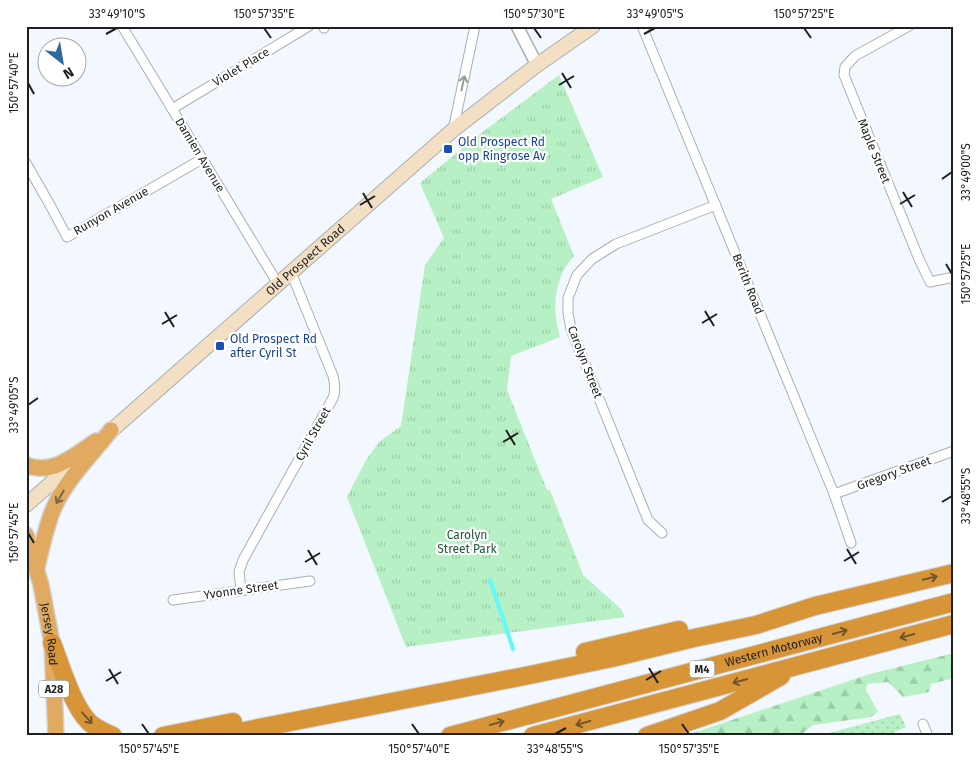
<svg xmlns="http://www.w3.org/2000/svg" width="980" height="762" viewBox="0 0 980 762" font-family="'Fira Sans',sans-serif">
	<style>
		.grass { fill: url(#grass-dots) }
		.forest { fill: url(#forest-firs) }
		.park { fill: url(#park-tufts) }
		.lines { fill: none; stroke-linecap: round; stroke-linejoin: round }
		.stream { stroke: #64f9fa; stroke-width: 4 }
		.minor-casing { stroke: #a9afb4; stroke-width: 11 }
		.tertiary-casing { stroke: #a9afb4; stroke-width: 14 }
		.secondary-casing { stroke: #a9afb4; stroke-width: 16 }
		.trunk-casing { stroke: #d2d2d3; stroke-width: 18 }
		.motorway-casing { stroke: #d2d2d3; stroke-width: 20 }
		.minor { stroke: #fff; stroke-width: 9 }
		.tertiary { stroke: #fff; stroke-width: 11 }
		.secondary { stroke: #f3dfc3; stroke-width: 14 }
		.trunk { stroke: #e0aa60; stroke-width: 15 }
		.motorway { stroke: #d89538; stroke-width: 18 }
		.oneway { stroke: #999a9b }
		.oneway2 { stroke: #7e6440 }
		.oneway3 { stroke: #71542b }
		.ticks { fill: none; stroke: #1d1f21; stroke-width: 2 }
		.transit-dot { fill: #1a4fb4; stroke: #fff; stroke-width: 2 }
		.labels { text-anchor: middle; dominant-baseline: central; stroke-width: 4.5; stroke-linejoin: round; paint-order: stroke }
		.shield { fill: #fff; stroke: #616264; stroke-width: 1 }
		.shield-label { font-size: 11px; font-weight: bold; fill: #1d1f21 }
		.street-label { font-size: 12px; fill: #1d1f21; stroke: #fff }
		.transit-label { font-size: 12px; fill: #164399; stroke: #fff; text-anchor: start }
		.park-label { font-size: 12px; fill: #1d5c33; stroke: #fff }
		.neatline { fill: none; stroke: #1d1f21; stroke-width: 2 }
		.ticks-label { font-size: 12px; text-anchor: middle; fill: #1d1f21 }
	</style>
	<defs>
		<pattern id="grass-dots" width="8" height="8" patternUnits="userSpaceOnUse" patternTransform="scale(1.25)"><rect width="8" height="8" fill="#b6f0c4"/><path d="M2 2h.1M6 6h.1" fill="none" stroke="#9ccda8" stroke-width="1.8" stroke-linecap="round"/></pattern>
		<pattern id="forest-firs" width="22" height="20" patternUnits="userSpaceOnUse" patternTransform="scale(1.25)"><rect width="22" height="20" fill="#b6f0c4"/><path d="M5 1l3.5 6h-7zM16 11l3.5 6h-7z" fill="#9ccda8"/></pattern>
		<pattern id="park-tufts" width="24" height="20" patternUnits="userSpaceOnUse" patternTransform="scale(1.25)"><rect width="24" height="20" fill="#b6f0c4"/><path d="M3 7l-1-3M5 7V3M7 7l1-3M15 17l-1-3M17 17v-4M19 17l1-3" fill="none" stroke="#9ccda8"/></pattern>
	</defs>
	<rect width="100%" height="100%" fill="#f2f8fe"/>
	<polygon class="grass" points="900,714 906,727 886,736 818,736"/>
	<polygon class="forest" points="954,653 954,678 931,684 929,692 903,697 888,682 867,684 866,690 878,712 871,717 813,725 799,736 684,736 870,674"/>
	<path class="park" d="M559,75L603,177L551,199L574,256C569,262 563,269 561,276C553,297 554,316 560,337L511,356L507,390L547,490H550L583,575L621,609L625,617L406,647L347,497L366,460L379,442L401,426L425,265L444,238L420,183L481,133Z"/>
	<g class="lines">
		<polyline class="stream" points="490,580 513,649"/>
		<defs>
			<g id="minor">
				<polyline points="122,26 278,284"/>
				<polyline points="642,26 834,494 851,543"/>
				<polyline points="909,26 855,56 845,67 844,75 919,259 930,282 954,277"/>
				<polyline points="324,28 324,26"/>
				<polyline points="172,109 309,26"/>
				<polyline points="453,130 475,26"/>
				<polyline points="26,163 50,205 67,237 202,159"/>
				<polyline points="834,494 954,451"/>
				<polyline points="662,533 648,520 571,329 568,313 568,298 577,275 592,259 616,244 716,205"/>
				<path d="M241,590L239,572L243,560L333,398C336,391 335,384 333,376L291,272"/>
				<polyline points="173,600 310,581"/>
				<polyline points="923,724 928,736"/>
			</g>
			<polyline id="tertiary" points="517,26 537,65"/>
			<g id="secondary">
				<path id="s1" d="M104,437L453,130L537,65L593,26"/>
				<polyline points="26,505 82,456"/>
			</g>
			<g id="trunk">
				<path d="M26,465C53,476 75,455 96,441"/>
				<path id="s2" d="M26,535L41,585L52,643L56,736"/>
				<path d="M37,567C41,550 45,532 51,515C63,482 90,457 111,430"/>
			</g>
			<g id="motorway">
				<path d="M52,643C61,666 72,705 89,722C96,729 105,732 113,736"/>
				<polyline points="585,652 679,630"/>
				<polyline points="163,736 233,722"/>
				<polyline points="218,736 525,676 612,658 694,638 756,625 815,606 954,573"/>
				<path id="s3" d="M450,736L954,602"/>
				<polyline points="533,736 954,624"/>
				<polyline points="647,736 720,711 781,676"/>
			</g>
		</defs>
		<use href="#minor" class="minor-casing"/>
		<use href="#tertiary" class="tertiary-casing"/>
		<use href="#secondary" class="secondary-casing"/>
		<use href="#trunk" class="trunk-casing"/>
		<use href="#motorway" class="motorway-casing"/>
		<use href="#minor" class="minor"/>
		<use href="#tertiary" class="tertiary"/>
		<use href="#secondary" class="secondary"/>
		<use href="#trunk" class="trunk"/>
		<use href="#motorway" class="motorway"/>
	</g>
	<defs><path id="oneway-shaft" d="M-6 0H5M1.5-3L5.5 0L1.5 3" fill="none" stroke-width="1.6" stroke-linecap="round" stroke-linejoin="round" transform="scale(1.25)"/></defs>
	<use class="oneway" href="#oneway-shaft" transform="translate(463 83) rotate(-78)"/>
	<use class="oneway2" href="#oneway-shaft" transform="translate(60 497) rotate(120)"/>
	<g class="oneway3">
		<use href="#oneway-shaft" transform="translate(930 578) rotate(-13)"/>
		<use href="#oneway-shaft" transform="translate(840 632) rotate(-15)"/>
		<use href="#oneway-shaft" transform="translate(907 636) rotate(165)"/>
		<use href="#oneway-shaft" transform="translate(740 681) rotate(165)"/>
		<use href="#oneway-shaft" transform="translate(87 718) rotate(48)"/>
		<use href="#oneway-shaft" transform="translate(497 723) rotate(-15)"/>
		<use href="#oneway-shaft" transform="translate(583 723) rotate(165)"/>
	</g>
	<path class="ticks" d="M264,28L271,38M534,28L541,38M804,28L811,38M106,34L117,28M644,34L655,28M562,73L571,88M28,83L34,94M559,85L574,76M942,179L952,172M903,192L912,207M363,193L372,208M900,204L915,195M360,205L375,196M946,264L952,274M705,311L714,326M165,312L174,327M702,323L717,314M162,324L177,315M28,405L38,398M506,430L515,445M503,442L518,433M942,502L952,496M28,533L34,543M847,549L856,564M308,550L317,565M844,561L859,552M305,562L320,553M649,668L658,683M109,669L118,684M646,680L661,671M106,681L121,672M142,724L149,734M412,724L419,734M682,724L689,734M555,734L566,728"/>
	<g class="transit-dot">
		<rect x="443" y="144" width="10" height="10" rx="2.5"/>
		<rect x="215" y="341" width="10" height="10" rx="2.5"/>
	</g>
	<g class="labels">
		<g class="shield">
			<rect x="689.5" y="660.5" width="25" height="17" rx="4"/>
			<rect x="39" y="680.5" width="30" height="17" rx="4"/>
		</g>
		<g class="shield-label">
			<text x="702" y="669">M4</text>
			<text x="54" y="689">A28</text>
		</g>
		<g class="street-label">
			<text transform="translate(241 67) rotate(-31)">Violet Place</text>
			<text transform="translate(874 151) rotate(68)">Maple Street</text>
			<text transform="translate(200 155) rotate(59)">Damien Avenue</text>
			<text transform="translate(111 211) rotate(-30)">Runyon Avenue</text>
			<text stroke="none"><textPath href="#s1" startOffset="268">Old Prospect Road</textPath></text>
			<text transform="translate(748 284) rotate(68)">Berith Road</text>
			<text transform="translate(585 362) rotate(69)">Carolyn Street</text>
			<text transform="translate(313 434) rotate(-61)">Cyril Street</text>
			<text transform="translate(894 473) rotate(-20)">Gregory Street</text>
			<text transform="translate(241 590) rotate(-8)">Yvonne Street</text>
			<text stroke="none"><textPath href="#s2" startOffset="102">Jersey Road</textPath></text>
			<text stroke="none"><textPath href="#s3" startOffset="335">Western Motorway</textPath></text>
		</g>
		<g class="transit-label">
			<text x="458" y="142">Old Prospect Rd<tspan x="458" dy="14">opp Ringrose Av</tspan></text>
			<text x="230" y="339">Old Prospect Rd<tspan x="230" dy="14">after Cyril St</tspan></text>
		</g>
		<g class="park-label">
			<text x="467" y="535">Carolyn<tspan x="467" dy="14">Street Park</tspan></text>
		</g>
	</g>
	<rect width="980" height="762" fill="none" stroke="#ffffff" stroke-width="55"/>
	<g transform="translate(62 62) rotate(149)"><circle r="24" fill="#ffffff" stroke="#a5a5a6"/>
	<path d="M0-4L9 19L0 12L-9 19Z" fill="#2c6aa1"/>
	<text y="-8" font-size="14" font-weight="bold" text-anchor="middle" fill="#1d1f21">N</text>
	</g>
	<rect x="28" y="28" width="924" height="706" class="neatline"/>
	<g class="ticks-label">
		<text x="117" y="18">33°49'10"S</text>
		<text x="264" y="18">150°57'35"E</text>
		<text x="534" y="18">150°57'30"E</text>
		<text x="655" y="18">33°49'05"S</text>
		<text x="804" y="18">150°57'25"E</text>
		<text transform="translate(14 83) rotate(-90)" y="4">150°57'40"E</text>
		<text transform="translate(966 172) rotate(-90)" y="4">33°49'00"S</text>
		<text transform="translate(966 274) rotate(-90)" y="4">150°57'25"E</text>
		<text transform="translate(14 405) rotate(-90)" y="4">33°49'05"S</text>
		<text transform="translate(966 496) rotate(-90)" y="4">33°48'55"S</text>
		<text transform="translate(14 533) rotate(-90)" y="4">150°57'45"E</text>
		<text x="149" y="753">150°57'45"E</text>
		<text x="419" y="753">150°57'40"E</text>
		<text x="555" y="753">33°48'55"S</text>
		<text x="689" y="753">150°57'35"E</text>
	</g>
</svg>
